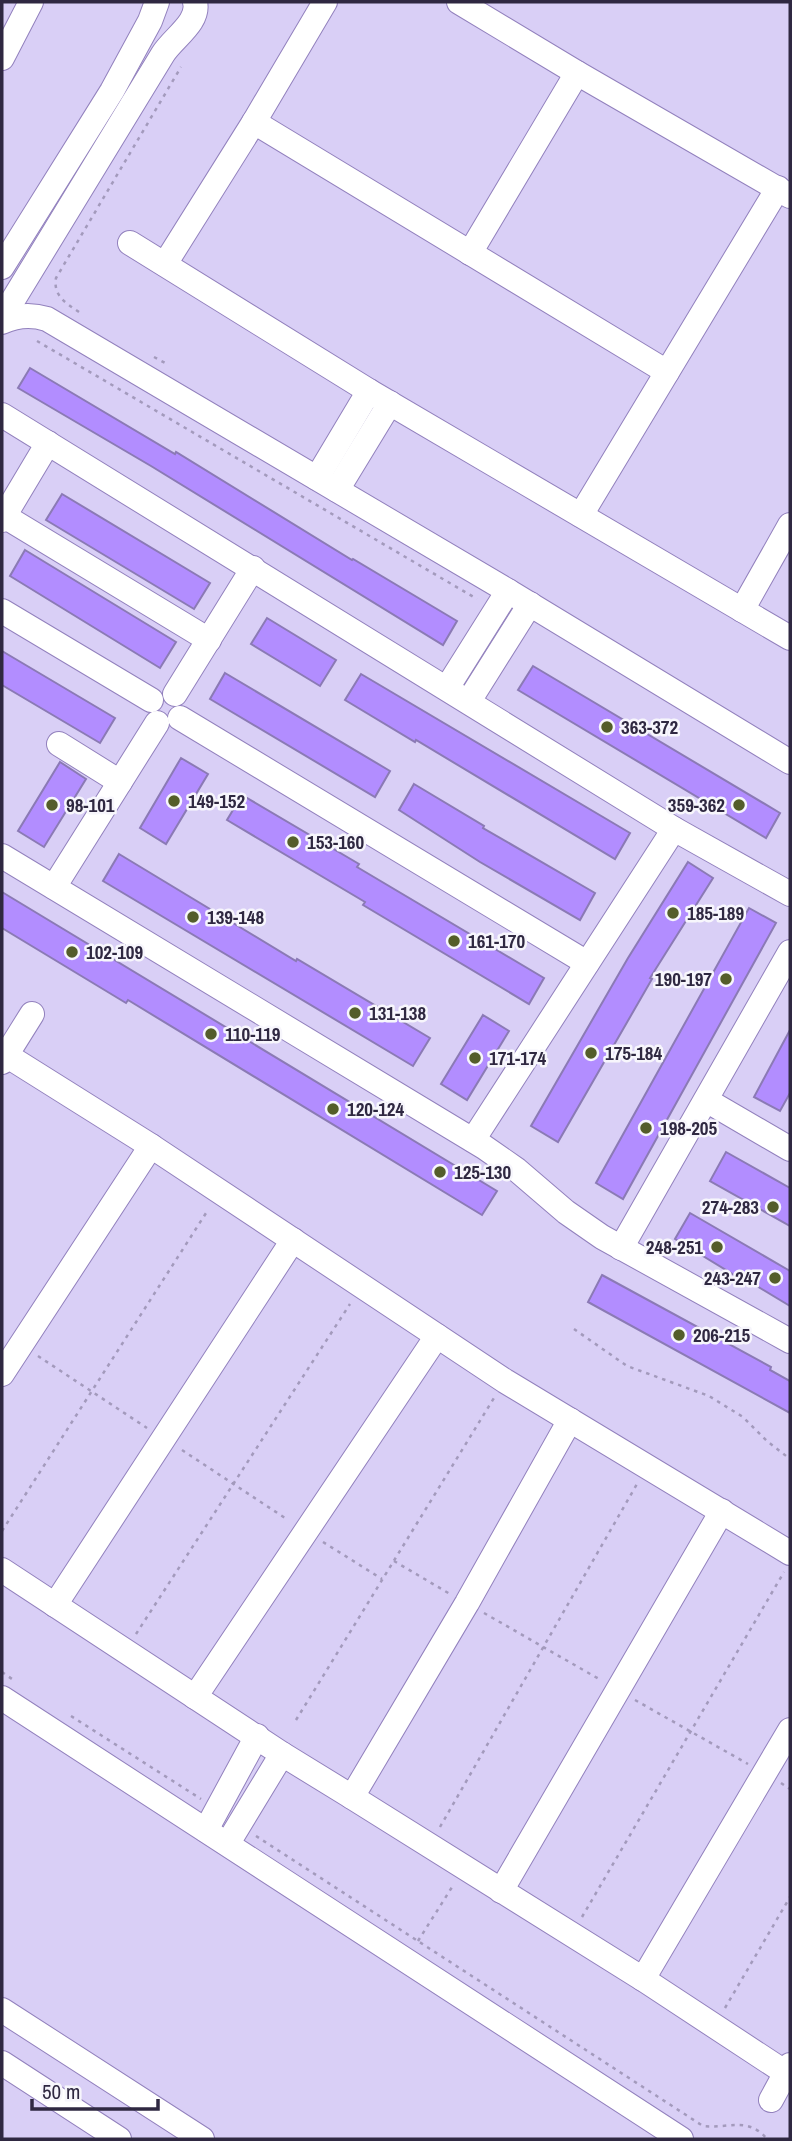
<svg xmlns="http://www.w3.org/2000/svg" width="792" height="2141" viewBox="0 0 792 2141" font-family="'Archivo Narrow',sans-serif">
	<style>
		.building { fill: #b28dff; stroke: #8b7ab5; stroke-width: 2 }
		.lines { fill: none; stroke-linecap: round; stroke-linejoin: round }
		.minor-casing { stroke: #9281bd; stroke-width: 26 }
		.path { stroke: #a39abc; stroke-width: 2.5; stroke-dasharray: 3.5 5; stroke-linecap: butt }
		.minor { stroke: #fff; stroke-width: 24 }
		.poi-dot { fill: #545d2b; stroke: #f7f6fc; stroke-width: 2.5 }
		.labels { text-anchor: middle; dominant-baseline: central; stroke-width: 5; stroke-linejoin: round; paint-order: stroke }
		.poi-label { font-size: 19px; font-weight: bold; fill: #2f2841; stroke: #f7f6fc; text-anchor: start }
	</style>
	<rect width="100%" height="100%" fill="#d9cff6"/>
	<g class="building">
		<polygon points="30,368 175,454 176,452 352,560 353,559 457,621 443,645 151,466 18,388"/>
		<polygon points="62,494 210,583 194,609 46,520"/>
		<polygon points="25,550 176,642 160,668 10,576"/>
		<polygon points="267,618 336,660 320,686 251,644"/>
		<polygon points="2,651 115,718 100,743 2,685"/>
		<polygon points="533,666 780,813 766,838 518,690"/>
		<polygon points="225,673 390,771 375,797 210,699"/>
		<polygon points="361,674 630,833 615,859 416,740 415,742 345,700"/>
		<polygon points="181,758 208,774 166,844 140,828"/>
		<polygon points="60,762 86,779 44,847 18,831"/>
		<polygon points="414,784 484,826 483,828 595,893 580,920 480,862 399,810"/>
		<polygon points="242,795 359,864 357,867 544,978 529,1004 363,905 365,902 227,820"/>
		<polygon points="119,854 296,961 297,959 430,1038 413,1066 103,881"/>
		<polygon points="688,862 713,878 650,978 652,979 558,1142 531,1126 628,958"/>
		<polygon points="2,892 497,1191 482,1215 128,1000 126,1003 2,928"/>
		<polygon points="749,908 776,923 623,1199 596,1183"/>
		<polygon points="483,1015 509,1031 467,1100 441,1084"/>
		<polygon points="790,1030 790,1093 780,1111 754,1097"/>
		<polygon points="726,1152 790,1188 790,1226 710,1181"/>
		<polygon points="690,1213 790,1271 790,1306 745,1279 744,1281 675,1239"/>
		<polygon points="602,1275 771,1367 770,1370 790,1381 790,1413 588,1302"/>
	</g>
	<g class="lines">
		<defs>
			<g id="minor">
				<polyline points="459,2 577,73 790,196"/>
				<polyline points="2,58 31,2"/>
				<polyline points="254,122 667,372"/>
				<polyline points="130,243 369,391 790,638"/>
				<polyline points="470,253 577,73"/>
				<polyline points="165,264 254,122 325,2"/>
				<polyline points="2,267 112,91 150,21 157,2"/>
				<path d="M2,318L163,54C173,38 200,22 195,2"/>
				<path d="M2,322C17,315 31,314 47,319L508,591L790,762"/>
				<polyline points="2,415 674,829 790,894"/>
				<polyline points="317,478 369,391"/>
				<polyline points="337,490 390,403"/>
				<polyline points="581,515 778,188"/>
				<polyline points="4,516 209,640"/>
				<polyline points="2,520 48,443"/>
				<polyline points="742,610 790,525"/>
				<polyline points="2,611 151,700"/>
				<polyline points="447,688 508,591"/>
				<polyline points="175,694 253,568"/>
				<polyline points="469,701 530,604"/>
				<polyline points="180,718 587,963"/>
				<polyline points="59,744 120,782"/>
				<polyline points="2,856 484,1147 517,1170 566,1212 602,1237 790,1341"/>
				<polyline points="54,887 157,723"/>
				<polyline points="6,1055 151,1146 505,1381 790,1553"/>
				<polyline points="2,1062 32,1014"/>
				<polyline points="706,1100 790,1149"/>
				<polyline points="473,1140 674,829"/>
				<polyline points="621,1248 790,952"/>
				<polyline points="2,1374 151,1146"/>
				<polyline points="570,1420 467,1603 352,1797 643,1979 786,2073"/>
				<polyline points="2,1570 282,1754 352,1797"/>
				<polyline points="55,1605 293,1240"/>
				<polyline points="195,1697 437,1336"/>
				<polyline points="2,1698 681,2139"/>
				<polyline points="206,1830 257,1736"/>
				<polyline points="228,1843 282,1754"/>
				<polyline points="501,1891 722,1511"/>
				<polyline points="643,1979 790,1730"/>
				<polyline points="2,2010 202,2139"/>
				<polyline points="2,2063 119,2139"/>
				<polyline points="771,2100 790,2065"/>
			</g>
		</defs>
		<use href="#minor" class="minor-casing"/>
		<g class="path">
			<path d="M79,312C66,303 53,296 56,278L181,67"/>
			<polyline points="37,341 477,599"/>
			<polyline points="154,357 167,364"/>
			<polyline points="574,1329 627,1366 709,1396 743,1417 767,1441 790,1459"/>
			<polyline points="38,1356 147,1428"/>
			<polyline points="182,1450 288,1520"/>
			<polyline points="2,1531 208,1210"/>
			<polyline points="323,1542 382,1579"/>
			<polyline points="394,1561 450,1594"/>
			<polyline points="484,1613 599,1679"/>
			<polyline points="136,1634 350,1304"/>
			<polyline points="2,1672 12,1679"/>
			<polyline points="635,1700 748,1764"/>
			<polyline points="71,1716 201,1799"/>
			<polyline points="296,1720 494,1398"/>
			<polyline points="781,1783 790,1789"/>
			<polyline points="440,1827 637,1484"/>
			<path d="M256,1836L703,2126C728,2129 748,2116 767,2139"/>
			<polyline points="582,1917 784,1572"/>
			<polyline points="418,1941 454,1884"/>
			<polyline points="725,2008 790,1897"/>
		</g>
		<use href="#minor" class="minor"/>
	</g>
	<g class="poi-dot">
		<circle cx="607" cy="727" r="7"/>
		<circle cx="174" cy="801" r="7"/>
		<circle cx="52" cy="805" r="7"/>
		<circle cx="739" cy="805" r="7"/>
		<circle cx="293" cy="842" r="7"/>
		<circle cx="673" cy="913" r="7"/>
		<circle cx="193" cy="917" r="7"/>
		<circle cx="454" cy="941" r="7"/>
		<circle cx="72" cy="952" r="7"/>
		<circle cx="726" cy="979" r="7"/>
		<circle cx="355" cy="1013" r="7"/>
		<circle cx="211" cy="1034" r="7"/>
		<circle cx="591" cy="1053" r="7"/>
		<circle cx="475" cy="1058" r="7"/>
		<circle cx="333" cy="1109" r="7"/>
		<circle cx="646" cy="1128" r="7"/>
		<circle cx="440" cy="1172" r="7"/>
		<circle cx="773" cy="1207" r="7"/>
		<circle cx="717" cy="1247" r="7"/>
		<circle cx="775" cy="1278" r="7"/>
		<circle cx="679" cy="1335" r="7"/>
	</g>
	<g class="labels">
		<g class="poi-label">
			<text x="621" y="727">363-372</text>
			<text x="188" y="801">149-152</text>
			<text x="66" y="805">98-101</text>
			<text x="725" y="805" text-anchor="end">359-362</text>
			<text x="307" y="842">153-160</text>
			<text x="687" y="913">185-189</text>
			<text x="207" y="917">139-148</text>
			<text x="468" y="941">161-170</text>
			<text x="86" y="952">102-109</text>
			<text x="712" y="979" text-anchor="end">190-197</text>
			<text x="369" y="1013">131-138</text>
			<text x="225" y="1034">110-119</text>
			<text x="605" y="1053">175-184</text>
			<text x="489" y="1058">171-174</text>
			<text x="347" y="1109">120-124</text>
			<text x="660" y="1128">198-205</text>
			<text x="454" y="1172">125-130</text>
			<text x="759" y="1207" text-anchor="end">274-283</text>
			<text x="703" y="1247" text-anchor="end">248-251</text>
			<text x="761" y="1278" text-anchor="end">243-247</text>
			<text x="693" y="1335">206-215</text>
		</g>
	</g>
	<rect width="792" height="2141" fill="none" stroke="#2f2841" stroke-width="7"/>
	<path d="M32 2099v10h126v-10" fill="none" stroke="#2f2841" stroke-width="3.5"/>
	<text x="42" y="2099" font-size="21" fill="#2f2841" stroke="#f7f6fc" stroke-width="5" paint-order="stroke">50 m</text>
</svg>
